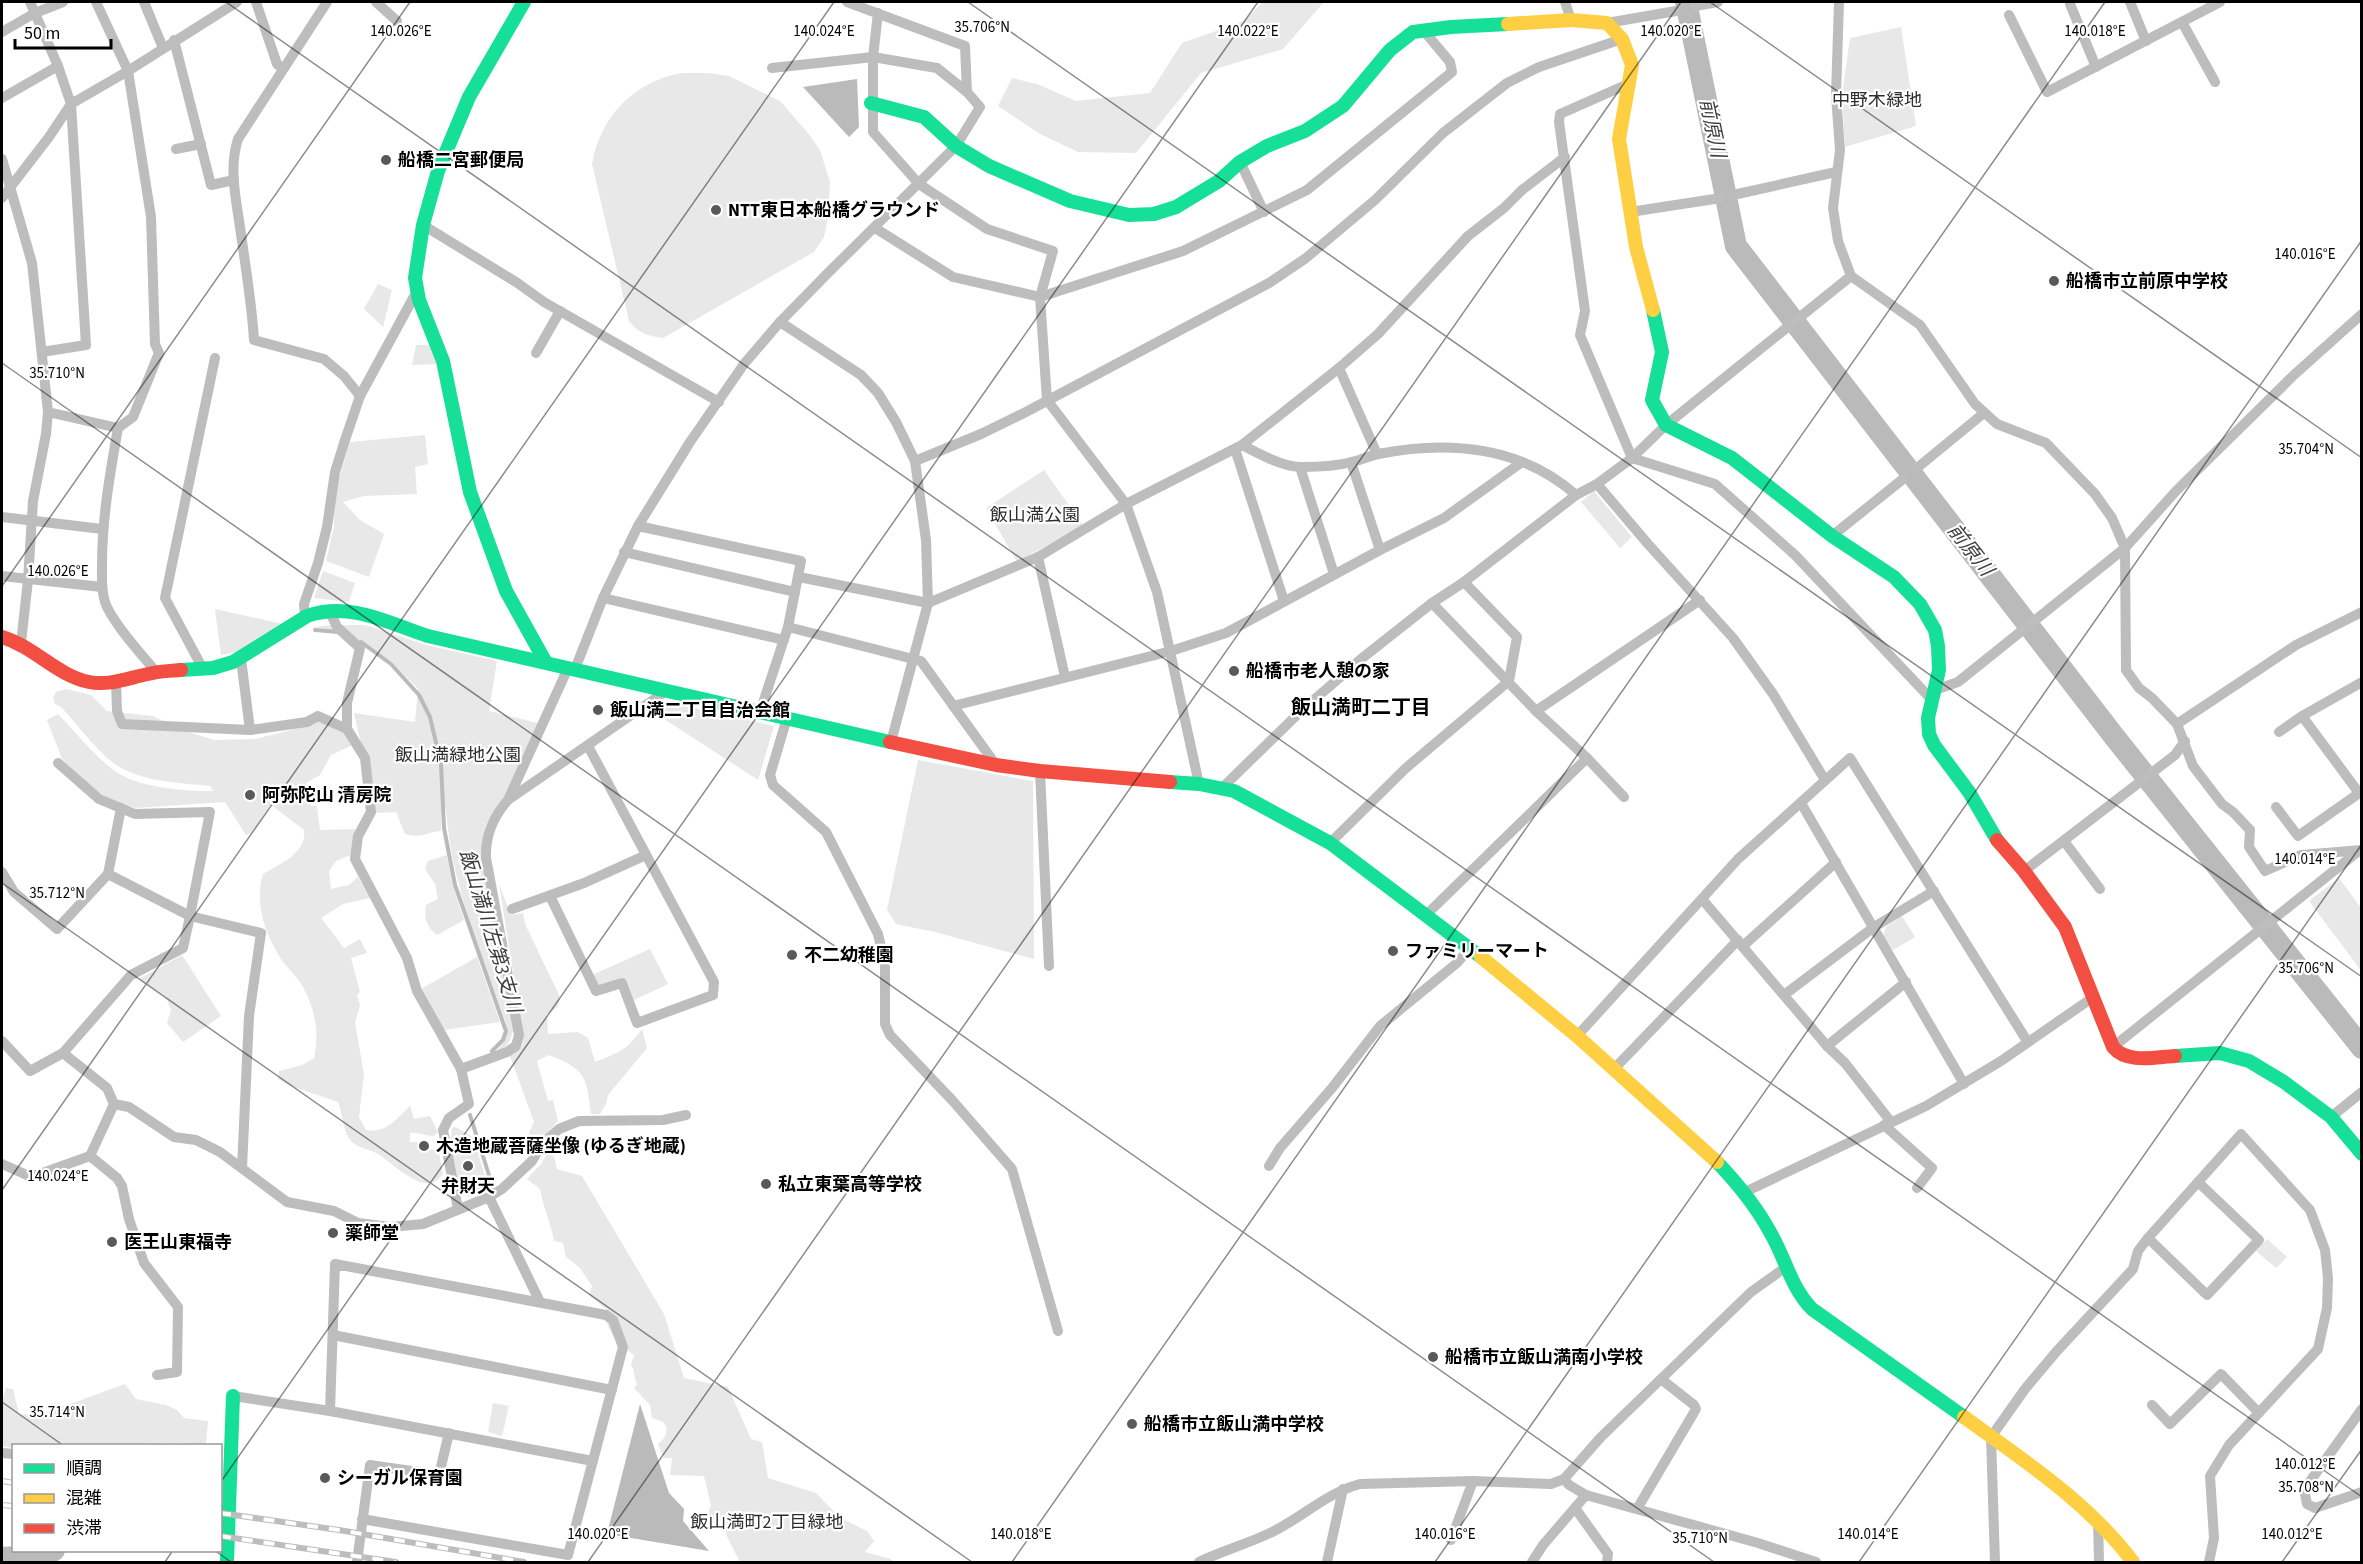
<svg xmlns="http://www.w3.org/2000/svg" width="2363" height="1564" viewBox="0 0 2363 1564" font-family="'Source Sans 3','Noto Sans JP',sans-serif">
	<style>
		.green { fill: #e8e8e8 }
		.water { fill: #bababa }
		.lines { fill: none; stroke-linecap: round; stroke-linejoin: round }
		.stream { stroke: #bababa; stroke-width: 4 }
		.river { stroke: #bababa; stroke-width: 22 }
		.street { stroke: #bdbdbd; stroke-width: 10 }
		.fast { stroke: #16e098; stroke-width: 14 }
		.slow { stroke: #ffcf43; stroke-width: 14 }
		.jam { stroke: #f24e42; stroke-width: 14 }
		.rail-casing { stroke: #bdbdbd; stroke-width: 6 }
		.rail { stroke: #fff; stroke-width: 4; stroke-dasharray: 11; stroke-linecap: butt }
		.ticks { fill: none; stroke: #000; stroke-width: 1.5; stroke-opacity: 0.45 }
		.poi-dot { fill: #595959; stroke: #fff; stroke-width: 2 }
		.labels { text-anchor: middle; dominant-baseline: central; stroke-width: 4.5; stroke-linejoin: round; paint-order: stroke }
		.park-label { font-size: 18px; fill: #2d2d2d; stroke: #fff }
		.poi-label { font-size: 18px; font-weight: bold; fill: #000; stroke: #fff; text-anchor: start }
		.water-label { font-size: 20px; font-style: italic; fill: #3e3e3e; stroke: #fff }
		.neighbourhood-label { font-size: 20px; font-weight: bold; fill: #000; stroke: #fff }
		.ticks-label { font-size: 15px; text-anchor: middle; fill: #000; stroke: #fff; stroke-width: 4.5; stroke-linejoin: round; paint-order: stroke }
	</style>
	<rect width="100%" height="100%" fill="#fff"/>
	<g class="green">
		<polygon points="1263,2 1324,2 1283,49 1201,73 1136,153 1078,152 1040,134 998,106 1012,78 1037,84 1076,101 1150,93 1182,43 1244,21"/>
		<polygon points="1901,27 1916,126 1845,147 1842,95 1850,38"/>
		<path d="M682,73H708L729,76L780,101L808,133L820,150L830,182L828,218L824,237L814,252L663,338C649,336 637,333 629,321L592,164C600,116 635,81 682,73Z"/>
		<polygon points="378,284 392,290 383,327 364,309"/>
		<polygon points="416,345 430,345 439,364 412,365"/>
		<polygon points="425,435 428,464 415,467 417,494 364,496 343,502 360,520 384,534 369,577 326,561 334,526 333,498 350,442"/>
		<polygon points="1044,470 1083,525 1017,562 986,508"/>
		<polygon points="1594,491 1632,537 1620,548 1581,502"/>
		<polygon points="323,571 355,583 349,602 314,598"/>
		<polygon points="215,609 283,624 248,649 221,655"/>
		<path d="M332,625H365L426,645L497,661L489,711L538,723L504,800L493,812L486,825L482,841L513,1030C510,1043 507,1048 495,1052C504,1044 509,1036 506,1023C481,954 451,883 446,809H441V831C424,832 425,839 405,834L396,812L376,813L369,755L360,740L354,713L415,722L418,689L392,662L349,633L312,627Z"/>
		<path d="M66,689L91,695L107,711L153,716L182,730L214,740L255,739L299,728L318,719L335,724L355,744L331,755L320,775L306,783L311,806H317L320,830L355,829L351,855L336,861L329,871L331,889L349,885L358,877L370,898L343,904L321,918L344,948L360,939L367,953L351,958L360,992L357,995L360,1005L355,1023L364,1074L359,1117L366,1130C386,1134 396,1119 410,1106L414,1119L430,1116L438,1132L434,1136C425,1136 418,1132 410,1133V1142H417L422,1152L434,1149L439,1153L443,1174C426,1201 392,1161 376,1153C366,1148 355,1148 348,1137C343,1128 342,1112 338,1102L291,1086L278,1079L279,1071L302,1065L314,1058C319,1034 316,1013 305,991C299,977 285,967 278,954C263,929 255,901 263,874C279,864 307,854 304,830L271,805L269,806L252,833L246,835L225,802L136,808L109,800L87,783L62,759L47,720L58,714C77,733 95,758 118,773C139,787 188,792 213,791L210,786C174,782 132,782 105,756C89,741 76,723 61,707L55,704L53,698L56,692Z"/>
		<polygon points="669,702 774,726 758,780 661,717"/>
		<polygon points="918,760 1033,781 1034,959 935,932 896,924 887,910"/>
		<path d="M447,855L453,886L464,920L437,935C426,927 424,918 426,905L438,899L435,884L425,869L428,861Z"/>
		<polygon points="2339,878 2361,908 2360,969 2309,901"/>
		<path d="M499,884L511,915L523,913L525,924L559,995C561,1006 556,1009 547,1014L548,1034L578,1032L588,1038L595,1062C620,1052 626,1051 642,1029L647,1048L608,1095L606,1104L600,1114H591C586,1075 586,1070 549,1055L537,1061L548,1101L553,1100L558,1121L534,1147L529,1133L534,1122L510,1056L522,1047L523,1035Z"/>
		<polygon points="1902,916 1915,937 1893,950 1883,936 1886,927"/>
		<polygon points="650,949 668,984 634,1000 626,979 598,985 592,975"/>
		<polygon points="182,955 221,1016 183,1042 167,1023 171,1010 166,997 139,979"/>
		<polygon points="477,957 500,1022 444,1030 421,989"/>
		<polygon points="456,1127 473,1137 488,1185 483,1190 469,1197 458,1189 450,1144 452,1128"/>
		<path d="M548,1152L554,1156L557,1169L582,1176L664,1314L684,1378L728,1387L751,1439L762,1442L768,1478L816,1493L839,1517L867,1531L874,1541L865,1552L891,1559L894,1562H740L727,1537L724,1522L704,1521L711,1506L704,1476L670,1475L672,1458H664L658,1444L665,1437L667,1428L663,1422L652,1418L650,1405L634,1388L637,1384C633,1377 636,1371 631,1365L634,1355C621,1346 601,1327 607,1310L589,1295L592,1286L580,1268L566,1257L563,1243L554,1241C551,1223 543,1207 540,1189L527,1179L541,1164Z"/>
		<polygon points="2267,1239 2287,1257 2276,1268 2256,1251"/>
		<polygon points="125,1384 136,1399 166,1405 177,1410 184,1418 208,1421 206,1444 193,1445 185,1443 14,1446 13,1448 2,1446 2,1401 6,1388 13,1389 19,1414 40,1415"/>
		<polygon points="493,1403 509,1406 502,1436 488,1432"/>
	</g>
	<g class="water">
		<polygon points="857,79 859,127 849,137 803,87"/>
		<polygon points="640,1404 669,1493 684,1509 683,1521 709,1551 607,1534"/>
	</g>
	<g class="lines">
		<g class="stream">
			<polyline points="315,630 338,632"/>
			<polyline points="361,642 391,664 419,695 430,717 441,764 444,828 455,885 506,1031 503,1040 492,1051"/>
			<polyline points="470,1115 493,1188"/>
		</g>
		<g class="river">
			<polyline points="1686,2 1736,246 2113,735 2362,1048"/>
			<path d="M2,1558C17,1556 42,1560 54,1550"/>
		</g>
		<g class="street">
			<polyline points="30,2 58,66 71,104 86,345 42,352"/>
			<path d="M96,2L128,71L151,217L155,344L159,353L133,417L118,428C110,474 102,518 102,565C102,577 101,590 105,602C111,621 143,656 156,672"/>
			<polyline points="144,2 163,48"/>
			<polyline points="256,2 277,64 282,68"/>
			<path d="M327,2L238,139C228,170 237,203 241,234C246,270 252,305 254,340L324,359L344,376L360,396"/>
			<polyline points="376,2 397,21"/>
			<polyline points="847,2 965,46 967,92"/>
			<polyline points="1565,2 1571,20"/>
			<polyline points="2130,2 2146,41"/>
			<polyline points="2070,4 2096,67"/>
			<polyline points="1695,6 1718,2"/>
			<polyline points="878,13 873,57 873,132 919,184 987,229 1053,251 1040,297 1047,400 1126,504 1157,592 1199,784"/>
			<polyline points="2009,15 2047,92 2220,2"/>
			<polyline points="2182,22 2215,82"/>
			<polyline points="1607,23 1676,11"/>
			<polyline points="2,32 35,13 63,2"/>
			<polyline points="174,40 211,185 234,180"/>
			<polyline points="1628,84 1560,114 1559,122 1585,311 1580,335 1632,458 1715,484 1795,555 1933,701"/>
			<polyline points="2,98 58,66"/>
			<polyline points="176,149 201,144"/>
			<polyline points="2,159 32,263 48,412 46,434 33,501 28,580 21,643"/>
			<polyline points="1240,162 1264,212"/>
			<polyline points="1733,195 1836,172"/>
			<polyline points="2,198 49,137 71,104 128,71 237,2"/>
			<polyline points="1630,212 1721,198"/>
			<polyline points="423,225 516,282 544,302 719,402"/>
			<polyline points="875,228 953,277 1040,297 1183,251 1307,190 1452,72 1450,62 1424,31"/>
			<polyline points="1851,276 1920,325 1975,404 1997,424 2046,443 2095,494 2112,518 2125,548 2126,670 2139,688 2152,698 2177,724 2193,766 2222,804 2233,812 2250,830 2249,847 2265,871 2301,855 2362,850"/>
			<polyline points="780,322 861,375 878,393 896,422 915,461 926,540 928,603 891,742"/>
			<polyline points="536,353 560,311"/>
			<polyline points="1339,368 1377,454"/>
			<polyline points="48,412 118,428"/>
			<path d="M1242,445C1260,454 1282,467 1302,467C1317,467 1337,466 1352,462C1361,460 1369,456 1378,454C1448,440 1521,446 1576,495"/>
			<polyline points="1235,449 1284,601"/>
			<polyline points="915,461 981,434 1024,413 1269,283 1306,258 1375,200 1443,133 1507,83 1539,67 1622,39"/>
			<polyline points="1351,462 1380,550"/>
			<polyline points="1300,467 1334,574"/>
			<polyline points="1917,468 1984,413"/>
			<polyline points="1597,484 1648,544 1733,638 1773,694 1825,780"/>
			<polyline points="2,517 102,529"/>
			<polyline points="638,526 801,561 788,627 760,712"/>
			<polyline points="1832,536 1903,479"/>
			<polyline points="624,552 795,592"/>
			<polyline points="1038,557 1065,677"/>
			<polyline points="2,576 102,587"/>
			<polyline points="799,577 928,603 1038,557 1126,504 1242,445 1339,368 1378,334 1468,236 1504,208 1522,190 1565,157"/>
			<polyline points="603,598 784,640"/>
			<polyline points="1432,603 1536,711 1587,758 1624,797"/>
			<polyline points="329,610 337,627 360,648 347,703 347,729 365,758 371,812 358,836 355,859 407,958 417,991 461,1069 469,1104 449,1118 443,1130 458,1209"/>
			<polyline points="305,617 304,604 318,563 327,527 335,472 345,440 360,396 417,291"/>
			<polyline points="788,627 921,661 996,765"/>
			<polyline points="241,659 250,730 307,722 318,716 347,729"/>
			<polyline points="203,669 165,598 215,358"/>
			<polyline points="575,669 603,598 638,526 690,442 744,364 780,322 827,274 956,146 980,107 967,92 937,68 873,57 772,68"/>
			<polyline points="116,682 117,711 122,724 250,730"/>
			<polyline points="1935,690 1958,682 2125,548 2176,491 2295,374 2362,314"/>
			<polyline points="953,706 1171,651 1226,633 1380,550 1444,518 1522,462"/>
			<polyline points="1536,711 1700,600"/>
			<polyline points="787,718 770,775 773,785 826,832 878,934 885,964 885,1024 890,1035 952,1100 1012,1169 1058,1331"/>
			<polyline points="2177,724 2296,645 2362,612"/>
			<polyline points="2279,732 2302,716"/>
			<polyline points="58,763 99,799 135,814 210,812 190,916 108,874 121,808"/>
			<polyline points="1040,771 1049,966"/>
			<polyline points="1222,788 1300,712 1361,659 1432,603 1464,582 1576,495 1597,484 1632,458 1666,425 1851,276 1838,241 1833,208 1840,150 1836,95 1839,2"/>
			<polyline points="2359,793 2302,716 2362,682"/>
			<polyline points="508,800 568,668"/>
			<polyline points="1801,803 1964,1084"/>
			<polyline points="2276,807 2298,836 2362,791"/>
			<polyline points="2064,841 2100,889"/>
			<polyline points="1330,843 1406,768 1509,681 1517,637 1464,582"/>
			<polyline points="2024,871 2175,755 2185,741"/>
			<polyline points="2,872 14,892 57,929 108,874"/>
			<polyline points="550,896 596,991 622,983 637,1023 713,995 714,982 588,746"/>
			<polyline points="1702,899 1827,1046 1845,1063 1891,1122"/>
			<polyline points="512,909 584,883 646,855"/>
			<polyline points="1426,915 1587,758"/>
			<polyline points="1743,946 1836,862"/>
			<polyline points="1784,995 1874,927 1934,891"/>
			<polyline points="1577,1036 1738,859 1850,758 2027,1041"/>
			<polyline points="2,1041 30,1071 63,1053"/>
			<polyline points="1827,1046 1906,982"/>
			<polyline points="2113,1047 2360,850"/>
			<path d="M461,1069L507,1052L516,1046L519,1035L486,858C485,835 493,817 508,800L666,691"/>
			<polyline points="1614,1069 1738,940"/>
			<polyline points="114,1104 107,1088 63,1053 131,975 183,948 190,916 261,933 249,1016 242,1168"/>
			<polyline points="2331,1117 2362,1092"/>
			<polyline points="1884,1125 1932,1168 1917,1188"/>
			<polyline points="90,1156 117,1178 122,1186 129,1219 144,1263 178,1307 177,1372 157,1375"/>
			<polyline points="2,1164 29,1176 37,1175 90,1156 114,1104 129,1107 174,1137 196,1140 220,1152 287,1202 334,1211 358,1223 390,1227 423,1224 489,1197 502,1189 532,1161 542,1144 559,1129 579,1121 663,1120 686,1115"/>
			<polyline points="1269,1166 1280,1148 1332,1088 1380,1026 1457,963 1470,948"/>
			<polyline points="1745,1192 1926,1106 2001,1061 2092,998"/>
			<polyline points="489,1197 540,1302"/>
			<polyline points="2148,1238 2207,1295 2259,1240 2198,1182"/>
			<polyline points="333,1335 612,1390"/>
			<polyline points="233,1396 330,1411 593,1461"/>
			<polyline points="2152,1405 2170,1424 2221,1374 2259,1413"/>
			<polyline points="2362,1409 2306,1487 2305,1494 2307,1504 2315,1508 2362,1492"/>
			<polyline points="330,1411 335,1264 606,1315 613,1320 623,1347 568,1555 362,1519"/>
			<polyline points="2,1453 14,1454"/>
			<polyline points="1564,1479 1569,1485 1586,1495 1758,1543 1816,1562"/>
			<polyline points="1575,1508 1608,1554 1607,1562"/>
			<polyline points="1637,1509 1696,1409 1694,1405 1661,1379"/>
			<polyline points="2098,1520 2099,1562"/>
			<polyline points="1451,1540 1473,1481"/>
			<polyline points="357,1562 370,1465 439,1475 449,1433"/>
			<path d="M1199,1562C1224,1550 1251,1543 1276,1530C1305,1515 1327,1493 1360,1484L1473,1481L1551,1484L1564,1479L1601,1437L1751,1292L1786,1267"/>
			<polyline points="1327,1562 1343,1489"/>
			<polyline points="1532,1562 1543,1545 1586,1495"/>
			<polyline points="1995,1562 1991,1437 2025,1389 2056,1352 2133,1269 2138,1251 2148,1238 2241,1134 2310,1210 2325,1250 2328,1278 2327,1308 2318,1349 2229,1445 2210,1476 2214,1538 2209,1562"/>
		</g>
		<g class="fast">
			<polyline points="524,2 469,97 438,171 423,225 415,278 419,300 443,361 470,492 506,591 545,661"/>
			<polyline points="871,103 924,117 956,146 989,166 1070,201 1129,215 1154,214 1176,207 1219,181 1240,162 1267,146 1305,131 1343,106 1390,50 1413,32 1451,27 1508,24"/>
			<polyline points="1653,310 1662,352 1652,400 1666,425 1732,458 1832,536 1894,577 1920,604 1935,630 1938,646 1939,670 1928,718 1929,734 1934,745 1969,792 1997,840"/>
			<path d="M181,670L213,668L233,662L307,616C350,601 388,623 428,636L890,742"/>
			<polyline points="1170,782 1199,784 1234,791 1330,843 1481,957"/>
			<polyline points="2175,1056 2220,1053 2249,1061 2284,1082 2331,1117 2362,1154"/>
			<path d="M1717,1162C1738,1184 1756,1206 1770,1232C1786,1259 1790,1286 1812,1309L1964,1417"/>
			<polyline points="227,1562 233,1396"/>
		</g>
		<g class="slow">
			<polyline points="1508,24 1571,20 1607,23 1622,39 1632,65 1619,139 1636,247 1653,310"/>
			<polyline points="1481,957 1577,1036 1717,1162"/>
			<path d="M1964,1417C2023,1460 2089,1503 2133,1562"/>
		</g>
		<g class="jam">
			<path d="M2,637C35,647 56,675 89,682C109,686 128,678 148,674C159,671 170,671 181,670"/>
			<polyline points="890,742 996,765 1040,771 1170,782"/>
			<path d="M1997,840L2024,871L2065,927L2113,1047C2127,1064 2155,1057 2175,1056"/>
		</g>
		<defs>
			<g id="rail">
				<polyline points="2,1481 14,1483"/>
				<polyline points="2,1505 14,1506"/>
				<polyline points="220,1513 339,1530 524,1562"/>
				<polyline points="220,1536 396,1562"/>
			</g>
		</defs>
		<use href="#rail" class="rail-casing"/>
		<use href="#rail" class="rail"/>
	</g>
	<path class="ticks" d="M226,2L2362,1497M968,2L2362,977M1710,2L2362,458M2,363L1714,1562M2,586L410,2M2,883L972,1562M2,1190L834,2M2,1402L64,1446M220,1483L1258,2M214,1550L231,1562M165,1562L173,1550M588,1562L1681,2M1012,1562L2105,2M1435,1562L2362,240M1859,1562L2362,844M2282,1562L2362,1449"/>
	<g class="poi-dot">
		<circle cx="386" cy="160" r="6"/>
		<circle cx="716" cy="210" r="6"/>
		<circle cx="2054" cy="281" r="6"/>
		<circle cx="1234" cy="671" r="6"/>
		<circle cx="598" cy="710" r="6"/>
		<circle cx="250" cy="795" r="6"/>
		<circle cx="1393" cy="951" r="6"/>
		<circle cx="792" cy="955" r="6"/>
		<circle cx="424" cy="1146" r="6"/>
		<circle cx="468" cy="1166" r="6"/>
		<circle cx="766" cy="1184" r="6"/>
		<circle cx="333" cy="1233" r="6"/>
		<circle cx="112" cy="1242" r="6"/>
		<circle cx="1433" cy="1357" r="6"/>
		<circle cx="1132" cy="1424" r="6"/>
		<circle cx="325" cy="1478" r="6"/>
	</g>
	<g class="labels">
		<g class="park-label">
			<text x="1877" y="100">中野木緑地</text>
			<text x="1035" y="515">飯山満公園</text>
			<text x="458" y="755">飯山満緑地公園</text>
			<text x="767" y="1522">飯山満町2丁目緑地</text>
		</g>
		<g class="poi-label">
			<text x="398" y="160">船橋二宮郵便局</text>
			<text x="728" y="210">NTT東日本船橋グラウンド</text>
			<text x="2066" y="281">船橋市立前原中学校</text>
			<text x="1246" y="671">船橋市老人憩の家</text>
			<text x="610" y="710">飯山満二丁目自治会館</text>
			<text x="262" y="795">阿弥陀山 清房院</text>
			<text x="1405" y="951">ファミリーマート</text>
			<text x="804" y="955">不二幼稚園</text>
			<text x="436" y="1146">木造地蔵菩薩坐像 (ゆるぎ地蔵)</text>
			<text x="778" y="1184">私立東葉高等学校</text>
			<text x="468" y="1186" text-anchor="middle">弁財天</text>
			<text x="345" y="1233">薬師堂</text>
			<text x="124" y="1242">医王山東福寺</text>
			<text x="1445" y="1357">船橋市立飯山満南小学校</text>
			<text x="1144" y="1424">船橋市立飯山満中学校</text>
			<text x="337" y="1478">シーガル保育園</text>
		</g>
		<g class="water-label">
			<text transform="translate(1712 128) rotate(78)">前原川</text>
			<text transform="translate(1970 550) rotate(52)">前原川</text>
			<text transform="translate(490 931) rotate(73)">飯山満川左第3支川</text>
		</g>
		<g class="neighbourhood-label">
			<text x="1361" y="708">飯山満町二丁目</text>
		</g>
	</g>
	<g class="ticks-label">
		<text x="982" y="32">35.706°N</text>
		<text x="401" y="36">140.026°E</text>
		<text x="824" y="36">140.024°E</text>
		<text x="1248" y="36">140.022°E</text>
		<text x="1671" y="36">140.020°E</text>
		<text x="2095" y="36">140.018°E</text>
		<text x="2305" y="259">140.016°E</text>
		<text x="57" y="378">35.710°N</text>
		<text x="2306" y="454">35.704°N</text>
		<text x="58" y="576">140.026°E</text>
		<text x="2305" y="864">140.014°E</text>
		<text x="57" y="898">35.712°N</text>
		<text x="2306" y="973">35.706°N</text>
		<text x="58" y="1181">140.024°E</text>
		<text x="57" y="1417">35.714°N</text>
		<text x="2305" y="1469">140.012°E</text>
		<text x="2306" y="1492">35.708°N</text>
		<text x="598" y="1539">140.020°E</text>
		<text x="1021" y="1539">140.018°E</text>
		<text x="1445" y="1539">140.016°E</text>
		<text x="1868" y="1539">140.014°E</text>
		<text x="2292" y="1539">140.012°E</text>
		<text x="1700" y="1543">35.710°N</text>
	</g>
	<rect width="2363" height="1564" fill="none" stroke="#000000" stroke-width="6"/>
	<rect x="12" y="1444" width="210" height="108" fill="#ffffff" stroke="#999999" stroke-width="1.5"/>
	<rect x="24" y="1464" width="30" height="9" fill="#16e098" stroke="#999999" stroke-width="1.5"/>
	<text x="66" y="1474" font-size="18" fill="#000000">順調</text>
	<rect x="24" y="1494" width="30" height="9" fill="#ffcf43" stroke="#999999" stroke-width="1.5"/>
	<text x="66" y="1504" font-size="18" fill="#000000">混雑</text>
	<rect x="24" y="1524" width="30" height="9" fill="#f24e42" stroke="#999999" stroke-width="1.5"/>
	<text x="66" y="1534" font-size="18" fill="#000000">渋滞</text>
	<path d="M15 39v9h96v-9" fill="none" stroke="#000000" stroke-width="3"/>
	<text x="24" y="39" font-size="18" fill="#000000" stroke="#ffffff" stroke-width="4.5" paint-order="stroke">50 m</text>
</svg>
